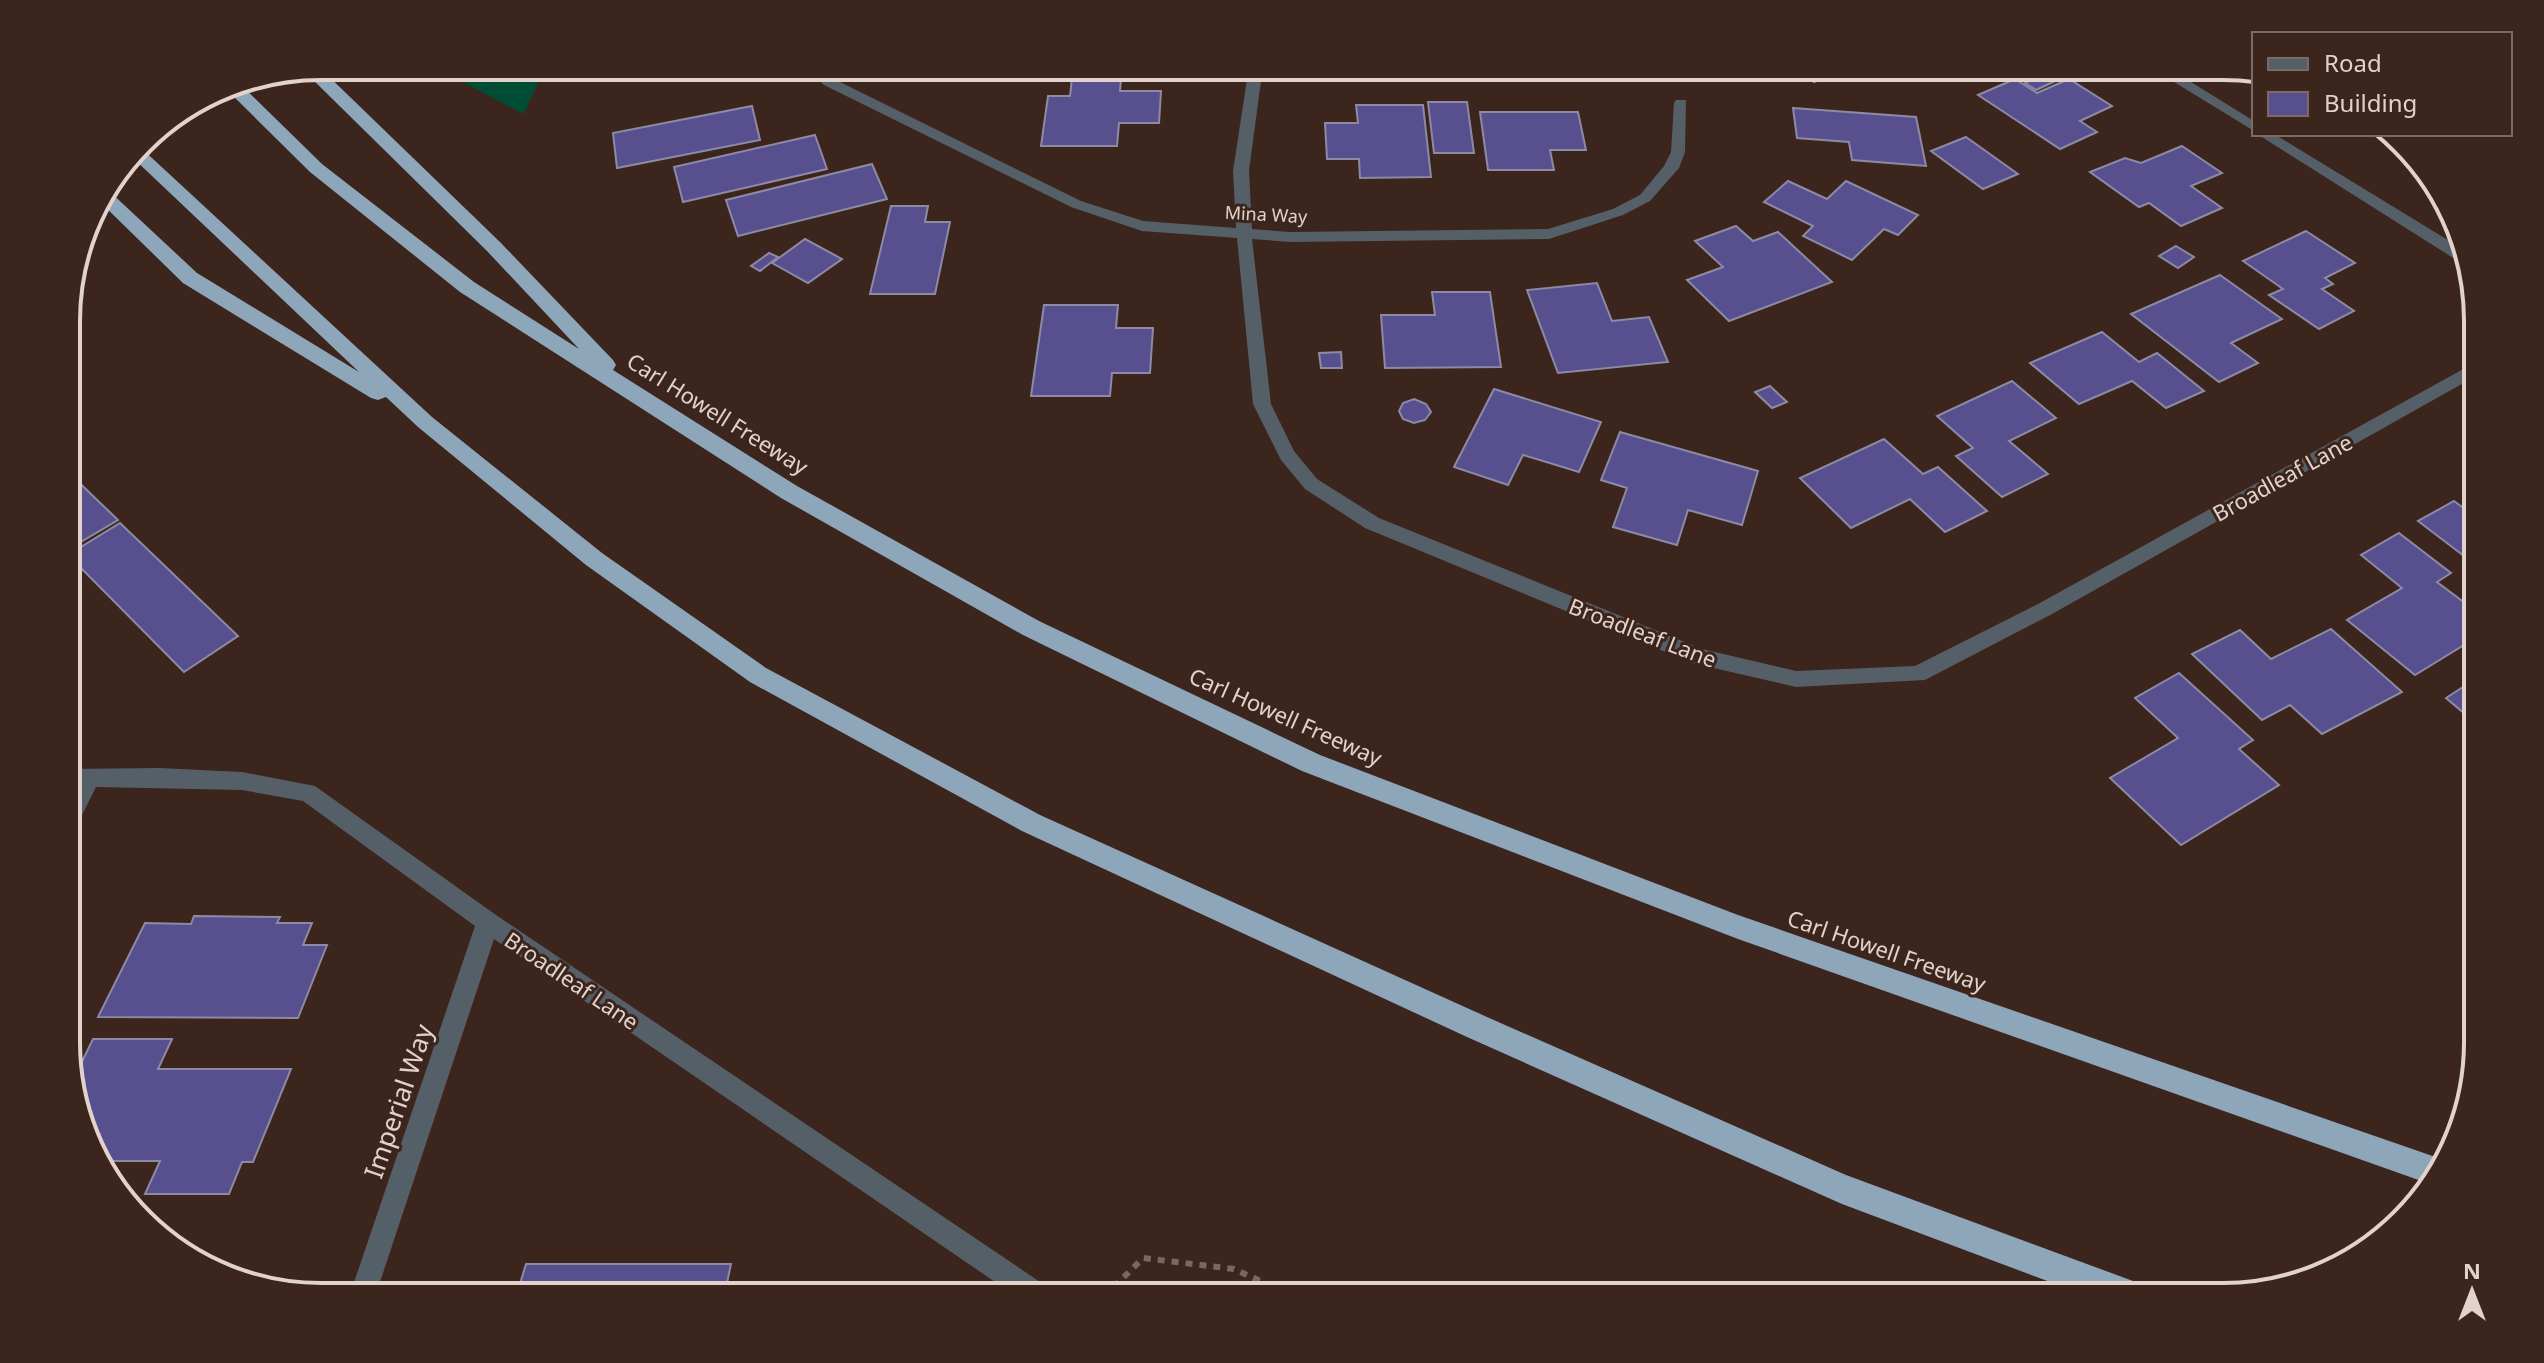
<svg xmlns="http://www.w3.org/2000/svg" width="2544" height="1363" viewBox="0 0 2544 1363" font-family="'Noto Sans',sans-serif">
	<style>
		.green { fill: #004d35 }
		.building { fill: #584f8f; stroke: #8c8aa4; stroke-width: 2 }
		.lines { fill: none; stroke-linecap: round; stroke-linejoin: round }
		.path { stroke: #7b675f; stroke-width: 6; stroke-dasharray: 7 7; stroke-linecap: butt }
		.street { fill: #555f67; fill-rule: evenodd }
		.highway { fill: #8ea6b9; fill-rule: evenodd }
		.labels { text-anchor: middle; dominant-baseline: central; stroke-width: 6; stroke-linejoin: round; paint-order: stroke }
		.far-street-label { font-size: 18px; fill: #e1d2cc; stroke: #3c251c }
		.street-label { font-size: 22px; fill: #e1d2cc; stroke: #3c251c }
		.near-street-label { font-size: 26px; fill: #e1d2cc; stroke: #3c251c }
		.rim { fill: none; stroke: #e1d2cc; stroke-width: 4 }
	</style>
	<rect width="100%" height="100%" fill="#3c251c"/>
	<polygon class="green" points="432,66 545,66 524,114"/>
	<g class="building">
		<polygon points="617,66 707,66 702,79 611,79"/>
		<polygon points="928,66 977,66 980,69 940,81"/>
		<polygon points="1364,66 1426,66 1427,76 1365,76"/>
		<polygon points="1794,66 1857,66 1814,82"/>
		<polygon points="1967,66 2017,66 2018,67 1986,79"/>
		<polygon points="2053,70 2064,77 2036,90 2025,83"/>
		<polygon points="1043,72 1066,72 1065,81 1042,81"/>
		<polygon points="1072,78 1121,78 1120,91 1161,91 1159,123 1119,123 1117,146 1041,146 1048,96 1070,96"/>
		<polygon points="2015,79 2037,93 2069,79 2112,106 2080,121 2097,132 2060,149 1978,95"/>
		<polygon points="1428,102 1467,102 1474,153 1434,153"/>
		<polygon points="1356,105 1423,105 1431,177 1360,178 1359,159 1327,159 1325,123 1358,123"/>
		<polygon points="752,106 760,140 617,168 613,133"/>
		<polygon points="1793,108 1916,117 1926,166 1852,160 1849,142 1797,138"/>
		<polygon points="1480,112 1578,112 1586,150 1550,150 1554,170 1488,170"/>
		<polygon points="815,135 827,169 683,202 674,167"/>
		<polygon points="1966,137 2018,174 1983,189 1931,151"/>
		<polygon points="2182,146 2222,173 2191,186 2222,208 2181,226 2149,203 2139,207 2090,172 2125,158 2141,163"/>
		<polygon points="872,164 887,199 738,236 726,200"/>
		<polygon points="1788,181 1827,199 1846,181 1918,215 1898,235 1884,229 1852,260 1803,236 1813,226 1764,202"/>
		<polygon points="891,206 928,206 925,222 950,222 935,294 870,294"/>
		<polygon points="1736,226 1753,241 1778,232 1832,282 1729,321 1687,280 1723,267 1695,241"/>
		<polygon points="2306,231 2355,263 2325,278 2333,284 2322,289 2354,311 2319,329 2269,295 2283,289 2243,261"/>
		<polygon points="805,239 842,259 808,283 772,263"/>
		<polygon points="2176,246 2194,257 2178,268 2159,256"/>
		<polygon points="769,253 778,257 760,271 751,266"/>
		<polygon points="2220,275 2282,319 2231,343 2258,363 2219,382 2131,314"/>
		<polygon points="1597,283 1612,321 1649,317 1668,362 1558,373 1527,290"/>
		<polygon points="1432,292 1490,292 1501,367 1385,368 1381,315 1435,315"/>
		<polygon points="1044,305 1118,305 1116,328 1153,328 1150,373 1112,373 1110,396 1031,396"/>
		<polygon points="2102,332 2139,362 2157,353 2204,391 2166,408 2132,381 2079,404 2030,363"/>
		<polygon points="1341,352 1342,368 1321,368 1319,353"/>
		<polygon points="2012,381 2056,418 2009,441 2048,474 2002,497 1956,456 1973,448 1937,416"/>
		<polygon points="1770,386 1787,402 1772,408 1755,392"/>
		<polygon points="1494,389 1601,422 1579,472 1523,455 1508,485 1454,467"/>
		<polygon points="1414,399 1426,404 1431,412 1425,420 1414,423 1403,419 1399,411 1403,403"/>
		<polygon points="1620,432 1758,471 1742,525 1688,510 1677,545 1613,527 1627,488 1601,480"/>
		<polygon points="1884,439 1923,474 1938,467 1987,511 1945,532 1910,499 1851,528 1800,478"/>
		<polygon points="67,471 118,520 67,550"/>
		<polygon points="2454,501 2477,518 2477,566 2418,521"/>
		<polygon points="120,523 238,636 184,672 68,555"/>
		<polygon points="2399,533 2451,573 2437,582 2477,612 2477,637 2415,675 2347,620 2402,588 2361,555"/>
		<polygon points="2331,629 2402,692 2322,734 2290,705 2262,720 2192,654 2240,630 2271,659"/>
		<polygon points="2179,673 2253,740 2239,749 2279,785 2181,845 2110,778 2178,738 2135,698"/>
		<polygon points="2463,687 2477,699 2477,724 2446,698"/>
		<polygon points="194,916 280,917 277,923 312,923 303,945 327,945 298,1018 98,1017 145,923 191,924"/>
		<polygon points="93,1039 172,1039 158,1069 291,1069 253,1162 242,1162 229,1194 145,1194 160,1161 103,1161 68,1076 68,1070 78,1070"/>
		<polygon points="526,1264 731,1264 724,1297 516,1297"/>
	</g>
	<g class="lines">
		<polyline class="path" points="1104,1297 1143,1258 1234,1269 1295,1297"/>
		<g class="street">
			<polygon points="803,66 819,66 834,79 1081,201 1143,221 1236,228 1233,171 1249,66 1263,66 1249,171 1252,229 1290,232 1548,229 1613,209 1640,195 1664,166 1671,152 1674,103 1676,100 1686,100 1685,152 1679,168 1650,201 1623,215 1549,239 1290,242 1252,239 1271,404 1294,451 1317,479 1379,518 1702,649 1796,671 1915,666 2038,604 2476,362 2476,376 2052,614 1925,680 1796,687 1692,663 1365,528 1305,489 1281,460 1253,404 1237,238 1142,231 1071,207 824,85"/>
			<polygon points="2148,66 2165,66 2254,121 2254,131"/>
			<polygon points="2257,134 2274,134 2461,248 2466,262 2458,261"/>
			<polygon points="159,768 242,772 315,786 496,915 1049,1288 1053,1297 1017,1297 494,939 375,1297 349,1297 475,926 303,801 242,790 96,787 76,827 68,829 68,800 74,787 68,787 68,769"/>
		</g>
		<g class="highway">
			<polygon points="318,66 501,243 613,360 616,365 613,370 797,486 1039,621 1320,755 1738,915 2447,1161 2427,1183 1738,939 1302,771 1023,635 781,498 460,292 310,172 223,86 238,82 322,164 474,282 579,349 487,251 303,70"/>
			<polygon points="139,146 432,417 602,553 766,668 1040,815 1487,1017 1846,1175 2133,1281 2144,1286 2148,1297 2090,1297 1842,1204 1467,1037 1022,831 750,682 586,565 418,427 386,397 378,400 371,398 183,283 98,200 107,189 197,273 359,372 132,157"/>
		</g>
	</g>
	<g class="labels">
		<g class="far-street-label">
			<text transform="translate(1266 214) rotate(3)">Mina Way</text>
		</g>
		<g class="street-label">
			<text transform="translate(718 413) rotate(32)">Carl Howell Freeway</text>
			<text transform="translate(2282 477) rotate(-29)">Broadleaf Lane</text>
			<text transform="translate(1643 632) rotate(21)">Broadleaf Lane</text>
			<text transform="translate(1286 716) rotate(24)">Carl Howell Freeway</text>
			<text transform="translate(1887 950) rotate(19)">Carl Howell Freeway</text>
			<text transform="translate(572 980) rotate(34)">Broadleaf Lane</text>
		</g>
		<g class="near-street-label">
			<text transform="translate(398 1101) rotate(-71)">Imperial Way</text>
		</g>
	</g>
	<path d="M0 0H2544V1363H0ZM321 80H2223A241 241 0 0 1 2464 321V1042A241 241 0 0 1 2223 1283H321A241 241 0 0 1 80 1042V321A241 241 0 0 1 321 80Z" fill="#3c251c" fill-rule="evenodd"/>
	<path class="rim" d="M321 80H2223A241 241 0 0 1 2464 321V1042A241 241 0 0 1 2223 1283H321A241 241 0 0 1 80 1042V321A241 241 0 0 1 321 80Z"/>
	<rect x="2252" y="32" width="260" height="104" fill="#3c251c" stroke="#7e6a62" stroke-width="2"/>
	<rect x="2268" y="58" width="40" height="12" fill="#555f67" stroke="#7e6a62" stroke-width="2"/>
	<text x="2324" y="72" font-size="24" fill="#e1d2cc">Road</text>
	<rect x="2268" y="92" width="40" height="24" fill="#584f8f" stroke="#7e6a62" stroke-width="2"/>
	<text x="2324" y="112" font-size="24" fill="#e1d2cc">Building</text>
	<g transform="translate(2472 1291)" stroke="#3c251c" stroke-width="6" paint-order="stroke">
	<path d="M0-6L14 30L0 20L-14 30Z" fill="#e1d2cc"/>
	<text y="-12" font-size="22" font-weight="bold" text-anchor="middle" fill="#e1d2cc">N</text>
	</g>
</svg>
